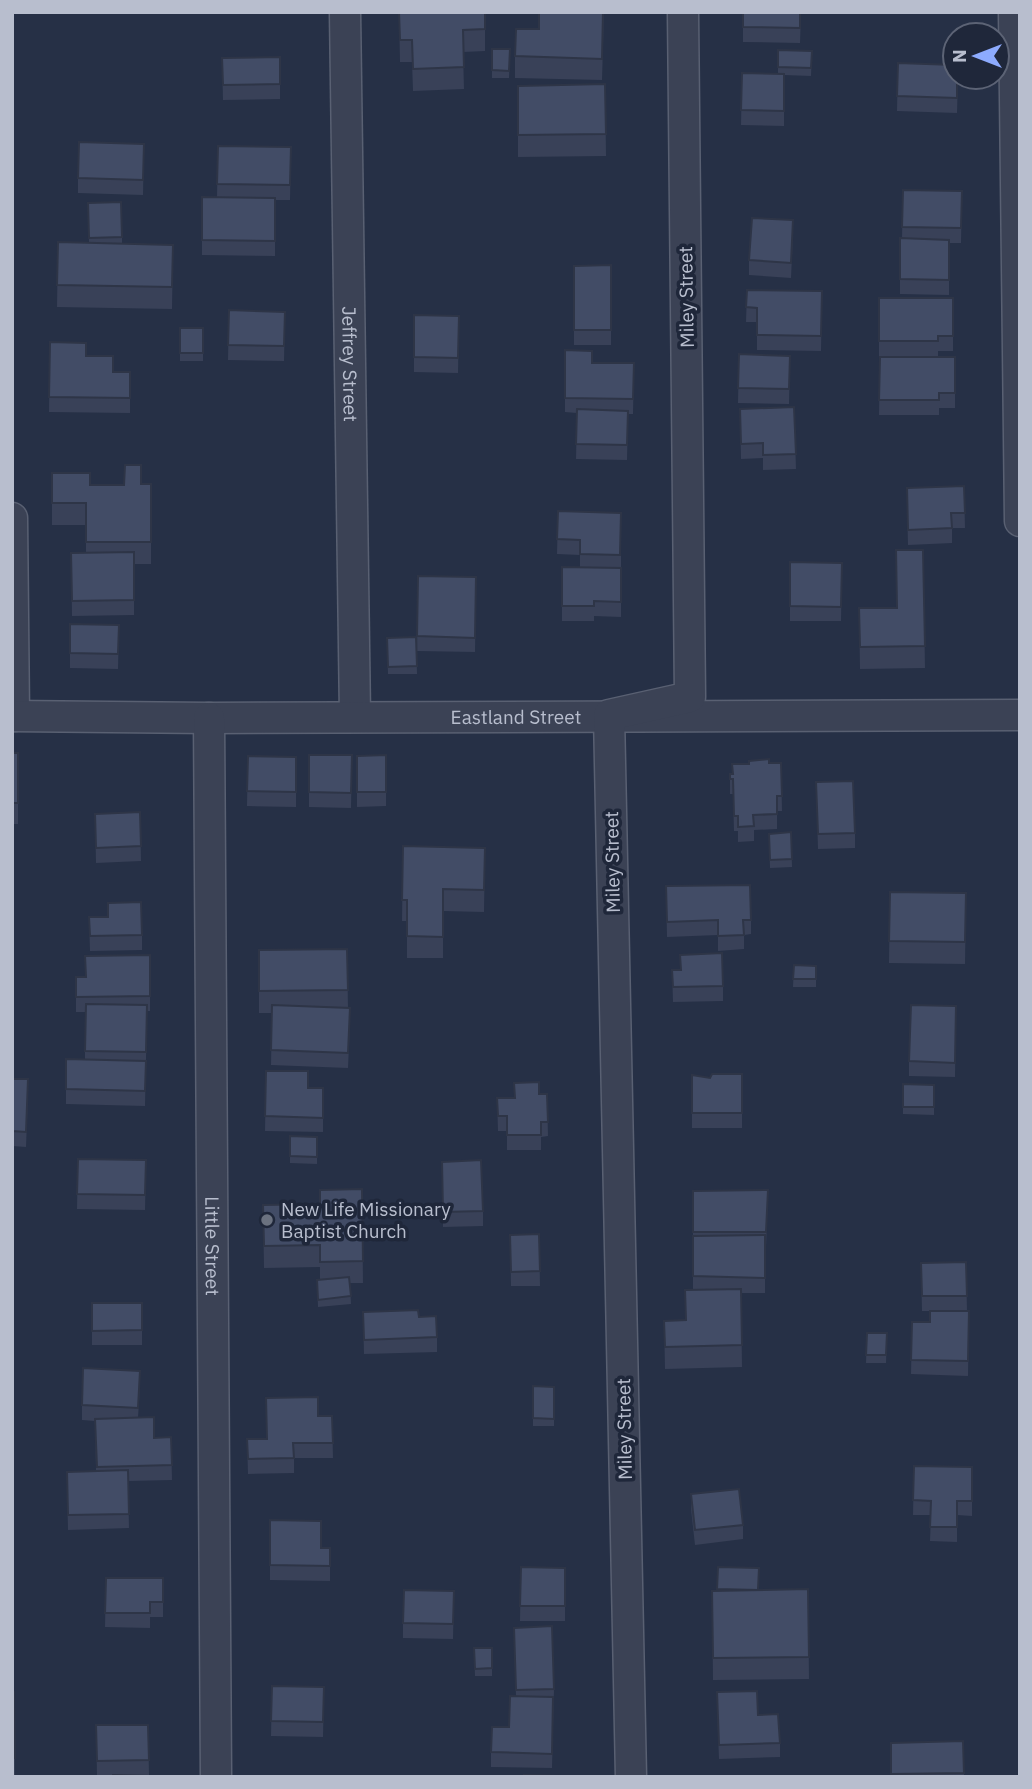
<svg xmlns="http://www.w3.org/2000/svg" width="1032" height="1789" viewBox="0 0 1032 1789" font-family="'IBM Plex Sans',sans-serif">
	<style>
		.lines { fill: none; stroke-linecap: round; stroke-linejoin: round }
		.minor-casing { stroke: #596072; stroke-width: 33 }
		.minor { stroke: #3b4255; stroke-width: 30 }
		.wall { fill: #394158 }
		.building { fill: #424c66; stroke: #2e3547; stroke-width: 2 }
		.worship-dot { fill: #6b7280; stroke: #1f273a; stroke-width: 2.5 }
		.labels { text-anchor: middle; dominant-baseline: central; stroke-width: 7; stroke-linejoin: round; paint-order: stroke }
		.street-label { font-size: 19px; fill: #b8bece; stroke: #1f273a }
		.poi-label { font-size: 19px; fill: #b8bece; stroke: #1f273a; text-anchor: start }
	</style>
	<rect width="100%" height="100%" fill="#263046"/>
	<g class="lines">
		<defs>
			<g id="minor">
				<path id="s1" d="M345,12L355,716"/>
				<polyline points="1014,12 1020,521"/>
				<polyline points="12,518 14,716"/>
				<path id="s2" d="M12,716L209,718L1020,715"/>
				<path id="s3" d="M209,718L216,1777"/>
				<polyline points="631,1777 609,715 690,697 683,12"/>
			</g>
		</defs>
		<use href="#minor" class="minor-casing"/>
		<use href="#minor" class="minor"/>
	</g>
	<g class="wall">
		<polygon points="399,12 485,29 485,51 463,52 464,89 413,91 412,62 400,62"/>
		<polygon points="604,12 602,80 515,78 515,56 539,29"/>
		<polygon points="743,12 801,12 800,43 743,42"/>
		<polygon points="492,49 510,49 509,78 492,78"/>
		<polygon points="778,50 812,51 811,76 784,75 784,126 741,125 742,73 778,74"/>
		<polygon points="280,57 280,99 223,100 222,58"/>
		<polygon points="898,63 958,77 957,113 897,111"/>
		<polygon points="605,84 606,156 518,157 518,86"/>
		<polygon points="144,144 143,195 78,193 78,178"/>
		<polygon points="218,146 291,147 290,200 275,200 275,256 202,255 202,197 217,197"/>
		<polygon points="903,190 962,191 961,243 949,243 949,295 900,294 900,238 902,238"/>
		<polygon points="88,203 122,237 122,243 173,245 172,309 57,307 58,242 89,243"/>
		<polygon points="793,235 791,278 749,275 749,260"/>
		<polygon points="611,265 611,345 574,345 574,266"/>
		<polygon points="747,290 822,291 821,351 757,350 757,322 746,322"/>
		<polygon points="879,298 953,298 953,351 938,351 938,356 879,356"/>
		<polygon points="229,310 285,312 284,361 228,360"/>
		<polygon points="414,315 459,316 458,373 414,372"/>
		<rect x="180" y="328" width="23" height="33"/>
		<polygon points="50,342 86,356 113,372 130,372 130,413 49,412"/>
		<polygon points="565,350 592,363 634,363 633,414 628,414 627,460 576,459 577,413 565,412"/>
		<polygon points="739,354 790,356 789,404 738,403"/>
		<polygon points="880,357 955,357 955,408 939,408 939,415 879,415"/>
		<polygon points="794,407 796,469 763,470 763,458 741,459 740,409"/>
		<polygon points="52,473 90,485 151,484 151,564 134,564 134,615 72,616 71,553 86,553 86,525 52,525"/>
		<polygon points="964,486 965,528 952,528 952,543 908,545 907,503"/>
		<polygon points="558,511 621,513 621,617 594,616 594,621 562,621 562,567 580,567 580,555 557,554"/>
		<polygon points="923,550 925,668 860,669 859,608 896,608"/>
		<polygon points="790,562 842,563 841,621 790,621"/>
		<polygon points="418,576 476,577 475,652 417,651"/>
		<polygon points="70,624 119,625 118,669 70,668"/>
		<polygon points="416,637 417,674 388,674 387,638"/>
		<rect x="12" y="753" width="6" height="71"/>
		<polygon points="309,755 352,755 351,808 309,807"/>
		<polygon points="386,755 386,806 357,807 357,756"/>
		<polygon points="248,756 296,757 296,807 247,806"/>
		<polygon points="769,763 781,763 782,811 777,811 777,829 754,830 754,841 738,842 738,831 734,831 733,794 730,794 730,774"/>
		<polygon points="816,782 855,833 855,848 818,849"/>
		<polygon points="140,812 141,861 96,863 95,814"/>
		<polygon points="791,832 792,867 770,868 769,834"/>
		<polygon points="403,846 485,848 484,912 443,911 443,958 407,958 407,921 402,921"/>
		<polygon points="666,886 751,920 751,934 744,935 744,949 718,951 718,935 667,937"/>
		<polygon points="890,892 966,893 965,964 889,963"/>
		<polygon points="89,917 142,935 142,950 90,951"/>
		<polygon points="347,949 348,1008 350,1023 348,1068 271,1065 272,1013 259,1013 259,950"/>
		<polygon points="150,955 150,1011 147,1011 145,1106 66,1104 66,1059 85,1060 85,1012 76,1012 76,977 85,977"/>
		<polygon points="794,965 816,966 816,987 793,987"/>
		<polygon points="672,970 680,970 723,986 723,1001 673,1002"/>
		<polygon points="956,1006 955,1077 909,1076 909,1061"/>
		<polygon points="266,1071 308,1088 323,1088 323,1132 265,1131"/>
		<polygon points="742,1074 742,1128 692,1128 692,1075 710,1078"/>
		<polygon points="12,1079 28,1094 26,1147 12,1146"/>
		<polygon points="903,1084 934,1085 934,1115 903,1114"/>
		<polygon points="539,1094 547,1094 548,1136 541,1137 541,1150 507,1150 507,1131 498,1131 497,1098 514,1098"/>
		<polygon points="290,1136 317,1137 317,1164 290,1163"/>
		<polygon points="78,1159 146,1160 145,1210 77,1209"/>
		<polygon points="442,1162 483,1211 483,1226 443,1227"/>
		<polygon points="362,1189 363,1283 350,1283 351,1304 318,1307 317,1280 320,1280 320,1267 264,1268 263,1205 320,1204"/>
		<polygon points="768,1190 766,1247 765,1247 765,1293 741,1293 742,1367 665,1369 664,1321 686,1320 685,1290 693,1290 693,1191"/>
		<polygon points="539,1234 540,1286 511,1286 510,1235"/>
		<polygon points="966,1262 967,1311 937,1311 969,1311 968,1376 911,1374 912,1322 930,1322 930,1311 922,1311 921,1263"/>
		<rect x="92" y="1303" width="50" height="42"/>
		<polygon points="363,1312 419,1317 437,1337 437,1352 364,1354"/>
		<polygon points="867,1333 887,1333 886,1363 866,1363"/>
		<polygon points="140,1385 138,1418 154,1438 171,1437 172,1480 128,1481 129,1528 68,1530 67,1487 96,1471 95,1421 82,1420 82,1405"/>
		<polygon points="533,1386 554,1387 554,1426 533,1426"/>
		<polygon points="318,1416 332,1416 333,1458 294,1458 294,1473 248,1474 247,1439 267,1439"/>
		<polygon points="914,1466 972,1467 972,1516 957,1515 957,1542 930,1541 931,1515 913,1515"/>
		<polygon points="691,1494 743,1525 743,1539 695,1545 691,1509"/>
		<polygon points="270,1520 321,1548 330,1548 330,1581 270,1580"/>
		<polygon points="521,1567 565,1568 565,1621 520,1621"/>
		<polygon points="718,1567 759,1590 808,1589 809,1679 713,1680 712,1591 717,1591"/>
		<polygon points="106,1578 163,1578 163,1617 150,1617 150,1628 105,1627"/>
		<polygon points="454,1591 453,1639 403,1638 403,1623"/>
		<polygon points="514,1643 554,1689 552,1768 491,1767 491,1752 509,1727 516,1696"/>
		<polygon points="474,1648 492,1648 492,1676 475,1676"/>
		<polygon points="272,1686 324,1687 323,1737 271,1736"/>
		<polygon points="12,1692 14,1692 15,1777 12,1777"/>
		<polygon points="717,1707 758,1715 780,1743 780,1757 719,1759"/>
		<polygon points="96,1725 148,1725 149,1775 97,1776"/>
		<polygon points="963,1741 964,1777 891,1777 891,1743"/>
	</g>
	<g class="building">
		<polygon points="399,12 485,12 485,29 463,30 464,67 413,69 412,40 400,40"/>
		<polygon points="539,12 603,12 602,59 515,56 516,29 539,29"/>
		<polygon points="743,12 800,12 800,28 743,27"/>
		<polygon points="492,49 510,49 509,71 492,70"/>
		<polygon points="778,50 812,51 811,68 778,67"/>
		<polygon points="280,57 280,84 223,85 222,58"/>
		<polygon points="898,63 955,65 955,77 957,77 957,98 897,96"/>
		<polygon points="742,73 784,74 784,111 741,110"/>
		<polygon points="605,84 606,134 518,135 518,86"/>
		<polygon points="79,142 144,144 143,180 78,178"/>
		<polygon points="218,146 291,147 290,185 217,184"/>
		<polygon points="903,190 962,191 961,228 902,227"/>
		<polygon points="202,197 275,198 275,241 202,240"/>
		<polygon points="121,202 122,237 89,238 88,203"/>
		<polygon points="752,218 793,220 791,263 749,260"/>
		<polygon points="900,238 949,240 949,280 900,279"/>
		<polygon points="58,242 173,245 172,287 57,285"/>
		<polygon points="611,265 611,330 574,330 574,266"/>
		<polygon points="747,290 822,291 821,336 757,335 757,308 746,307"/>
		<polygon points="879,298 953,298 953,336 938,336 938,341 879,341"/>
		<polygon points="229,310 285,312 284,346 228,345"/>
		<polygon points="414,315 459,316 458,358 414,357"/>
		<rect x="180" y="328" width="23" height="25"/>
		<polygon points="50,342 86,343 86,356 113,356 113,372 130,372 130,398 49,397"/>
		<polygon points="565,350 592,351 592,363 634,363 633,399 565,398"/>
		<polygon points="739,354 790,356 789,389 738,388"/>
		<polygon points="880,357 955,357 955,393 939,393 939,400 879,400"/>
		<polygon points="794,407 796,454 763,455 763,443 741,444 740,409"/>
		<polygon points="577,409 628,411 627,445 576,444"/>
		<polygon points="125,465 141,465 141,484 151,484 151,542 86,542 86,503 52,503 52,473 90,473 90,485 124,485"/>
		<polygon points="964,486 965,513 951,513 952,528 908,530 907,488"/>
		<polygon points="558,511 621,513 620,555 580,554 580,540 557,539"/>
		<polygon points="896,550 923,550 925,646 860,647 859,608 897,608"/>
		<polygon points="134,552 134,600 72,601 71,553"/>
		<polygon points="790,562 842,563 841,607 790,606"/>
		<polygon points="562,567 621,568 621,602 594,601 594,606 562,606"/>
		<polygon points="418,576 476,577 475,638 417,636"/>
		<polygon points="70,624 119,625 118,654 70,653"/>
		<polygon points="416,637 417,666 388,667 387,638"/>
		<rect x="12" y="753" width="6" height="50"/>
		<polygon points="309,755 352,755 351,793 309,792"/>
		<polygon points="386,755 386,792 357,792 357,756"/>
		<polygon points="248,756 296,757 296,792 247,791"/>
		<polygon points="769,759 769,763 781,763 782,796 777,796 777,814 753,815 754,826 738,827 738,816 734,816 733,779 730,779 730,774 733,774 732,764 749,764 749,761"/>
		<polygon points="853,781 855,833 818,834 816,782"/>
		<polygon points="140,812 141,846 96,848 95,814"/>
		<polygon points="791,832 792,859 770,860 769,834"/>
		<polygon points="403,846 485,848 484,890 443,889 443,937 407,936 407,900 402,900"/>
		<polygon points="750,885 751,920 743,920 744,935 718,936 718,920 667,922 666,886"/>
		<polygon points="890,892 966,893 965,942 889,941"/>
		<polygon points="141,902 142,935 90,936 89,917 108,917 108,903"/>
		<polygon points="347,949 348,990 259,991 259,950"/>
		<polygon points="722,953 723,986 673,987 672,970 681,970 680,955"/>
		<polygon points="150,955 150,996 76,997 76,977 86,977 85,956"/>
		<polygon points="794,965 816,966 816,979 793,979"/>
		<polygon points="86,1004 147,1005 146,1052 85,1051"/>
		<polygon points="272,1005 350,1008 348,1053 271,1050"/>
		<polygon points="911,1005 956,1006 955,1063 909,1061"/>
		<polygon points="66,1059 146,1061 145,1091 66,1089"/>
		<polygon points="266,1071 308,1071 308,1088 323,1088 323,1118 265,1116"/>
		<polygon points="712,1074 742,1074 742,1113 692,1113 692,1075 710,1078"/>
		<polygon points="12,1079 28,1079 26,1132 12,1131"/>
		<polygon points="539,1082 539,1094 547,1094 548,1122 541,1122 541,1135 507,1135 507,1116 498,1116 497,1098 515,1098 514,1083"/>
		<polygon points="903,1084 934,1085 934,1107 903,1107"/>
		<polygon points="290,1136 317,1137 317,1157 290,1156"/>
		<polygon points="78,1159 146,1160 145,1195 77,1194"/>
		<polygon points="481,1160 483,1211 443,1212 442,1162"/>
		<polygon points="362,1189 363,1261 320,1262 320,1245 264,1246 263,1205 320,1204 320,1190"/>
		<polygon points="768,1190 766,1232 693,1232 693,1191"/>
		<polygon points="539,1234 540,1271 511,1272 510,1235"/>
		<polygon points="765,1235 765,1278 693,1276 693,1236"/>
		<polygon points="966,1262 967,1296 922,1296 921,1263"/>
		<polygon points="349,1277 351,1296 318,1300 317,1280"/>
		<polygon points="741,1289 742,1345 665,1347 664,1321 686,1320 685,1290"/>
		<polygon points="92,1303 142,1303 142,1330 92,1331"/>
		<polygon points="418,1310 419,1317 436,1316 437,1337 364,1340 363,1312"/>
		<polygon points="930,1311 969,1311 968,1361 911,1360 912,1322 930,1322"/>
		<polygon points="867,1333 887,1333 886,1355 866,1355"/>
		<polygon points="83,1368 140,1371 138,1408 82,1405"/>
		<polygon points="533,1386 554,1387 554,1419 533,1418"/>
		<polygon points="318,1397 318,1416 332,1416 333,1443 293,1443 294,1458 248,1459 247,1439 267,1439 266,1398"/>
		<polygon points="154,1417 154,1438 171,1437 172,1465 97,1467 95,1419"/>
		<polygon points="914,1466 972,1467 972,1501 957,1501 957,1527 930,1527 931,1501 913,1500"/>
		<polygon points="128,1470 129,1514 68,1515 67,1472"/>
		<polygon points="739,1489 743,1525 695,1530 691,1494"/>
		<polygon points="270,1520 321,1521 321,1548 330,1548 330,1566 270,1565"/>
		<polygon points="521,1567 565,1568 565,1606 520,1606"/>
		<polygon points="718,1567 759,1568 758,1590 717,1589"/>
		<polygon points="106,1578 163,1578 163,1602 150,1602 150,1613 105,1613"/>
		<polygon points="808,1589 809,1657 713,1658 712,1591"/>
		<polygon points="404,1590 454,1591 453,1624 403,1623"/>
		<polygon points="552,1626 554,1689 516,1690 514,1628"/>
		<polygon points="474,1648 492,1648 492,1668 475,1669"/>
		<polygon points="272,1686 324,1687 323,1722 271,1721"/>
		<polygon points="757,1691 758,1715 778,1714 780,1743 719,1745 717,1692"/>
		<polygon points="12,1692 14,1692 15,1758 12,1758"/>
		<polygon points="510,1696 553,1697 552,1754 491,1752 492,1727 509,1727"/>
		<polygon points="96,1725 148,1725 149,1760 97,1761"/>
		<polygon points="963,1741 964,1773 891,1774 891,1743"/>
		<polygon points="113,1775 150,1776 113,1777"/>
		<polygon points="524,1775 561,1776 561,1777 524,1777"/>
	</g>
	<circle class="worship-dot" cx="267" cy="1220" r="7"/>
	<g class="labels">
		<g class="street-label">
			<text transform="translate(686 297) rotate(-91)">Miley Street</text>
			<text stroke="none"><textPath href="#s1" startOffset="352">Jeffrey Street</textPath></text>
			<text stroke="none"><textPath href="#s2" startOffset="504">Eastland Street</textPath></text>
			<text transform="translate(612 862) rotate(-91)">Miley Street</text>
			<text stroke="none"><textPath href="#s3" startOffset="528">Little Street</textPath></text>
			<text transform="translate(624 1429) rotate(-91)">Miley Street</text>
		</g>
		<g class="poi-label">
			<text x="281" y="1209">New Life Missionary<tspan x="281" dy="22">Baptist Church</tspan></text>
		</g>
	</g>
	<rect width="1032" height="1789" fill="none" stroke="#b8bece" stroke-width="28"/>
	<g transform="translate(976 56) rotate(270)"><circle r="33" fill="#1f273a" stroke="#5c6375" stroke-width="2"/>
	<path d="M0-5L12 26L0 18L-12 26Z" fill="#8dabfe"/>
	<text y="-10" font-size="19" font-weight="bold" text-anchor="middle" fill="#b8bece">N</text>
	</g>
</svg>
